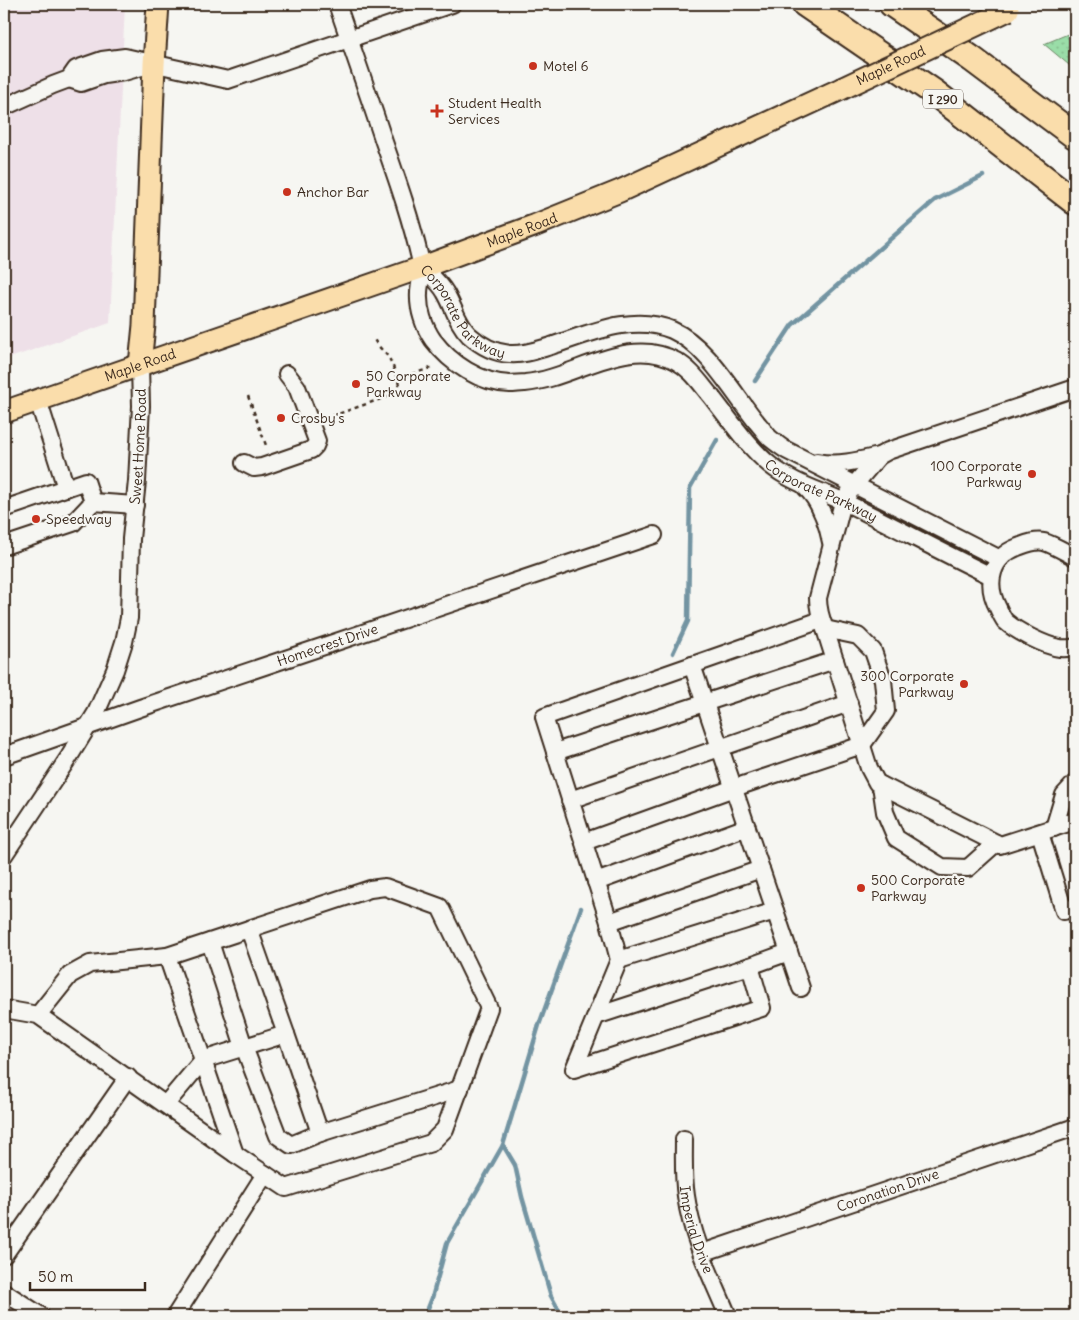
<svg xmlns="http://www.w3.org/2000/svg" width="1079" height="1320" viewBox="0 0 1079 1320" font-family="Delius,sans-serif">
	<style>
		.built { fill: #eee0e8 }
		.grass { fill: url(#grass-dots); stroke: #6a8463 }
		.lines { fill: none; stroke-linecap: round; stroke-linejoin: round }
		.stream { stroke: #7394a2; stroke-width: 4.5 }
		.minor-casing { stroke: #3b2a1e; stroke-width: 20 }
		.major-casing { stroke: #3b2a1e; stroke-width: 25 }
		.highway-casing { stroke: #3b2a1e; stroke-width: 29 }
		.path { stroke: #3b2a1e; stroke-width: 2.5; stroke-dasharray: 4 4; stroke-linecap: butt }
		.minor { stroke: #f6f6f2; stroke-width: 16 }
		.major { stroke: #faddab; stroke-width: 21 }
		.highway { stroke: #faddab; stroke-width: 25 }
		.major-bridge-casing { stroke: #3b2a1e; stroke-width: 25; stroke-linecap: butt }
		.major-bridge { stroke: #faddab; stroke-width: 21 }
		.poi-dot { fill: #c8321e; stroke: #f6f6f2; stroke-width: 2 }
		.labels { text-anchor: middle; dominant-baseline: central; stroke-width: 4.5; stroke-linejoin: round; paint-order: stroke }
		.shield { fill: #f6f6f2; stroke: #73675e; stroke-width: 1 }
		.shield-label { font-size: 12px; font-weight: bold; fill: #3b2a1e }
		.street-label { font-size: 14px; fill: #3b2a1e; stroke: #f6f6f2 }
		.poi-label { font-size: 14px; fill: #3b2a1e; stroke: #f6f6f2; text-anchor: start }
	</style>
	<defs>
		<pattern id="grass-dots" width="8" height="8" patternUnits="userSpaceOnUse" patternTransform="scale(1.25)"><rect width="8" height="8" fill="#9adda8"/><path d="M2 2h.1M6 6h.1" fill="none" stroke="#86be90" stroke-width="1.8" stroke-linecap="round"/></pattern>
	</defs>
	<rect width="100%" height="100%" fill="#f6f6f2"/>
	<filter id="ink" filterUnits="userSpaceOnUse"><feTurbulence type="fractalNoise" baseFrequency=".02" numOctaves="2"/><feDisplacementMap in="SourceGraphic" scale="10" xChannelSelector="R" yChannelSelector="G"/><feConvolveMatrix kernelMatrix="1 2 1 2 8 2 1 2 1" color-interpolation-filters="sRGB"/></filter>
	<g filter="url(#ink)">
		<polygon class="built" points="4,4 125,4 110,323 4,360"/>
		<polygon class="grass" points="1075,31 1075,70 1044,44"/>
		<g class="lines">
			<g class="stream">
				<polyline points="755,381 792,325 935,200 983,176"/>
				<polyline points="673,653 688,621 690,488 717,440"/>
				<polyline points="503,1145 515,1165 522,1197 551,1296 562,1316"/>
				<polyline points="425,1316 432,1298 447,1243 503,1145 539,1025 581,908"/>
			</g>
			<defs>
				<g id="minor">
					<path id="s1" d="M337,4C353,50 369,96 384,142C398,182 412,222 421,263C424,273 419,283 419,293C418,309 424,327 433,340C451,364 480,383 510,384C515,384 520,383 525,383C574,379 627,334 676,361C691,369 700,383 711,396C729,419 748,447 770,465C791,482 818,490 842,501C892,525 941,552 991,576"/>
					<polyline points="69,79 81,83 104,75 124,72 152,64"/>
					<polyline points="4,107 53,85 69,79 76,69 102,60 125,57 228,80 452,4"/>
					<path id="s2" d="M423,267C430,275 440,283 445,292C454,307 457,323 469,335C480,345 495,353 510,354C524,355 537,350 551,346C589,334 632,313 672,330C708,346 734,395 759,425C763,429 766,435 771,439C776,443 781,447 786,450L1000,559"/>
					<path d="M1075,388L888,451L879,456L855,484L843,502L818,598C818,610 821,619 825,629L869,768L877,783L1000,845L1075,821"/>
					<polyline points="38,400 66,488"/>
					<path d="M817,462C838,466 858,461 879,456"/>
					<polyline points="244,463 254,468 262,467 311,450 315,446 317,441 297,387 287,374"/>
					<path d="M805,487C820,501 827,522 831,542"/>
					<polyline points="93,502 135,505"/>
					<polyline points="4,509 86,481 93,502"/>
					<polyline points="4,546 73,523 93,502"/>
					<path d="M1075,557C1067,553 1052,544 1044,542C1035,540 1026,544 1018,547C991,557 985,584 998,608C1000,612 1002,617 1005,621C1016,631 1045,646 1060,648C1065,649 1070,648 1075,647"/>
					<polyline points="692,665 789,952"/>
					<polyline points="555,752 835,660"/>
					<path id="s3" d="M4,756L140,708L654,535"/>
					<polyline points="881,785 885,812 896,838 942,867 968,868 996,843"/>
					<polyline points="570,800 849,703"/>
					<polyline points="1054,828 1064,795 1075,783"/>
					<polyline points="1040,833 1064,911 1075,907"/>
					<polyline points="584,842 734,788 862,745 886,711 883,680 873,651 858,636 825,629"/>
					<path id="s4" d="M4,855L69,757L96,713L115,670L124,642L129,618L131,539L137,481L141,406L140,365"/>
					<polyline points="596,882 747,827"/>
					<polyline points="609,922 761,869"/>
					<polyline points="210,942 244,1047 278,1136 291,1145 320,1133"/>
					<polyline points="619,960 775,911"/>
					<polyline points="801,988 789,952 750,966 762,1008 574,1069 619,960 609,922 544,717 821,620"/>
					<polyline points="4,1009 38,1015 235,1154 286,1188 431,1143 445,1129 489,1008 440,907 385,887 370,889 167,956 90,964 70,975 38,1015"/>
					<polyline points="596,1016 750,966"/>
					<polyline points="286,1034 320,1133 460,1089"/>
					<polyline points="166,1104 203,1060 167,956"/>
					<path id="s5" d="M684,1139C684,1158 683,1177 686,1196C692,1239 712,1278 728,1316"/>
					<polyline points="235,1154 203,1060 286,1034 249,929"/>
					<path id="s6" d="M702,1253L1075,1127"/>
					<polyline points="4,1255 128,1077"/>
					<polyline points="4,1292 41,1316"/>
					<polyline points="175,1316 265,1174"/>
				</g>
				<g id="major">
					<polyline points="140,365 144,325 154,64 158,4"/>
					<path id="s7" d="M4,412L423,267L536,225L620,191L841,89"/>
				</g>
				<g id="highway">
					<polyline points="805,4 935,93 1075,202"/>
					<polyline points="892,4 972,59 1075,136"/>
				</g>
			</defs>
			<use href="#minor" class="minor-casing"/>
			<use href="#major" class="major-casing"/>
			<use href="#highway" class="highway-casing"/>
			<g class="path">
				<polyline points="397,379 434,367"/>
				<polyline points="248,396 267,448"/>
				<path d="M332,416L401,392C398,381 395,370 390,360C385,351 377,347 373,337"/>
			</g>
			<use href="#minor" class="minor"/>
			<use href="#major" class="major"/>
			<use href="#highway" class="highway"/>
			<defs>
				<g id="major-bridge">
					<path id="s8" d="M841,89L1008,10"/>
				</g>
			</defs>
			<use href="#major-bridge" class="major-bridge-casing"/>
			<use href="#major-bridge" class="major-bridge"/>
		</g>
	</g>
	<g class="poi-dot">
		<circle cx="533" cy="66" r="5"/>
		<path d="M434.5 103.5h5v5h5v5h-5v5h-5v-5h-5v-5h5z"/>
		<circle cx="287" cy="192" r="5"/>
		<circle cx="356" cy="384" r="5"/>
		<circle cx="281" cy="418" r="5"/>
		<circle cx="1032" cy="474" r="5"/>
		<circle cx="36" cy="519" r="5"/>
		<circle cx="964" cy="684" r="5"/>
		<circle cx="861" cy="888" r="5"/>
	</g>
	<g class="labels">
		<rect class="shield" x="923" y="89.5" width="40" height="19" rx="4"/>
		<g class="shield-label">
			<text x="943" y="99">I 290</text>
		</g>
		<g class="street-label">
			<text stroke="none"><textPath href="#s8" startOffset="55">Maple Road</textPath></text>
			<text stroke="none"><textPath href="#s7" startOffset="549">Maple Road</textPath></text>
			<text stroke="none"><textPath href="#s2" startOffset="62">Corporate Parkway</textPath></text>
			<text stroke="none"><textPath href="#s7" startOffset="144">Maple Road</textPath></text>
			<text stroke="none"><textPath href="#s4" startOffset="442">Sweet Home Road</textPath></text>
			<text stroke="none"><textPath href="#s1" startOffset="814">Corporate Parkway</textPath></text>
			<text stroke="none"><textPath href="#s3" startOffset="342">Homecrest Drive</textPath></text>
			<text stroke="none"><textPath href="#s6" startOffset="196">Coronation Drive</textPath></text>
			<text stroke="none"><textPath href="#s5" startOffset="92">Imperial Drive</textPath></text>
		</g>
		<g class="poi-label">
			<text x="543" y="66">Motel 6</text>
			<text x="448" y="103">Student Health<tspan x="448" dy="16">Services</tspan></text>
			<text x="297" y="192">Anchor Bar</text>
			<text x="366" y="376">50 Corporate<tspan x="366" dy="16">Parkway</tspan></text>
			<text x="291" y="418">Crosby's</text>
			<text x="1022" y="466" text-anchor="end">100 Corporate<tspan x="1022" dy="16">Parkway</tspan></text>
			<text x="46" y="519">Speedway</text>
			<text x="954" y="676" text-anchor="end">300 Corporate<tspan x="954" dy="16">Parkway</tspan></text>
			<text x="871" y="880">500 Corporate<tspan x="871" dy="16">Parkway</tspan></text>
		</g>
	</g>
	<rect width="1079" height="1320" fill="none" stroke="#f6f6f2" stroke-width="20"/>
	<rect x="10" y="10" width="1059" height="1300" fill="none" stroke="#3b2a1e" stroke-width="2" filter="url(#ink)"/>
	<path d="M30 1282v8h115v-8" fill="none" stroke="#3b2a1e" stroke-width="2.5"/>
	<text x="38" y="1282" font-size="15" fill="#3b2a1e" stroke="#f6f6f2" stroke-width="4" paint-order="stroke">50 m</text>
</svg>
